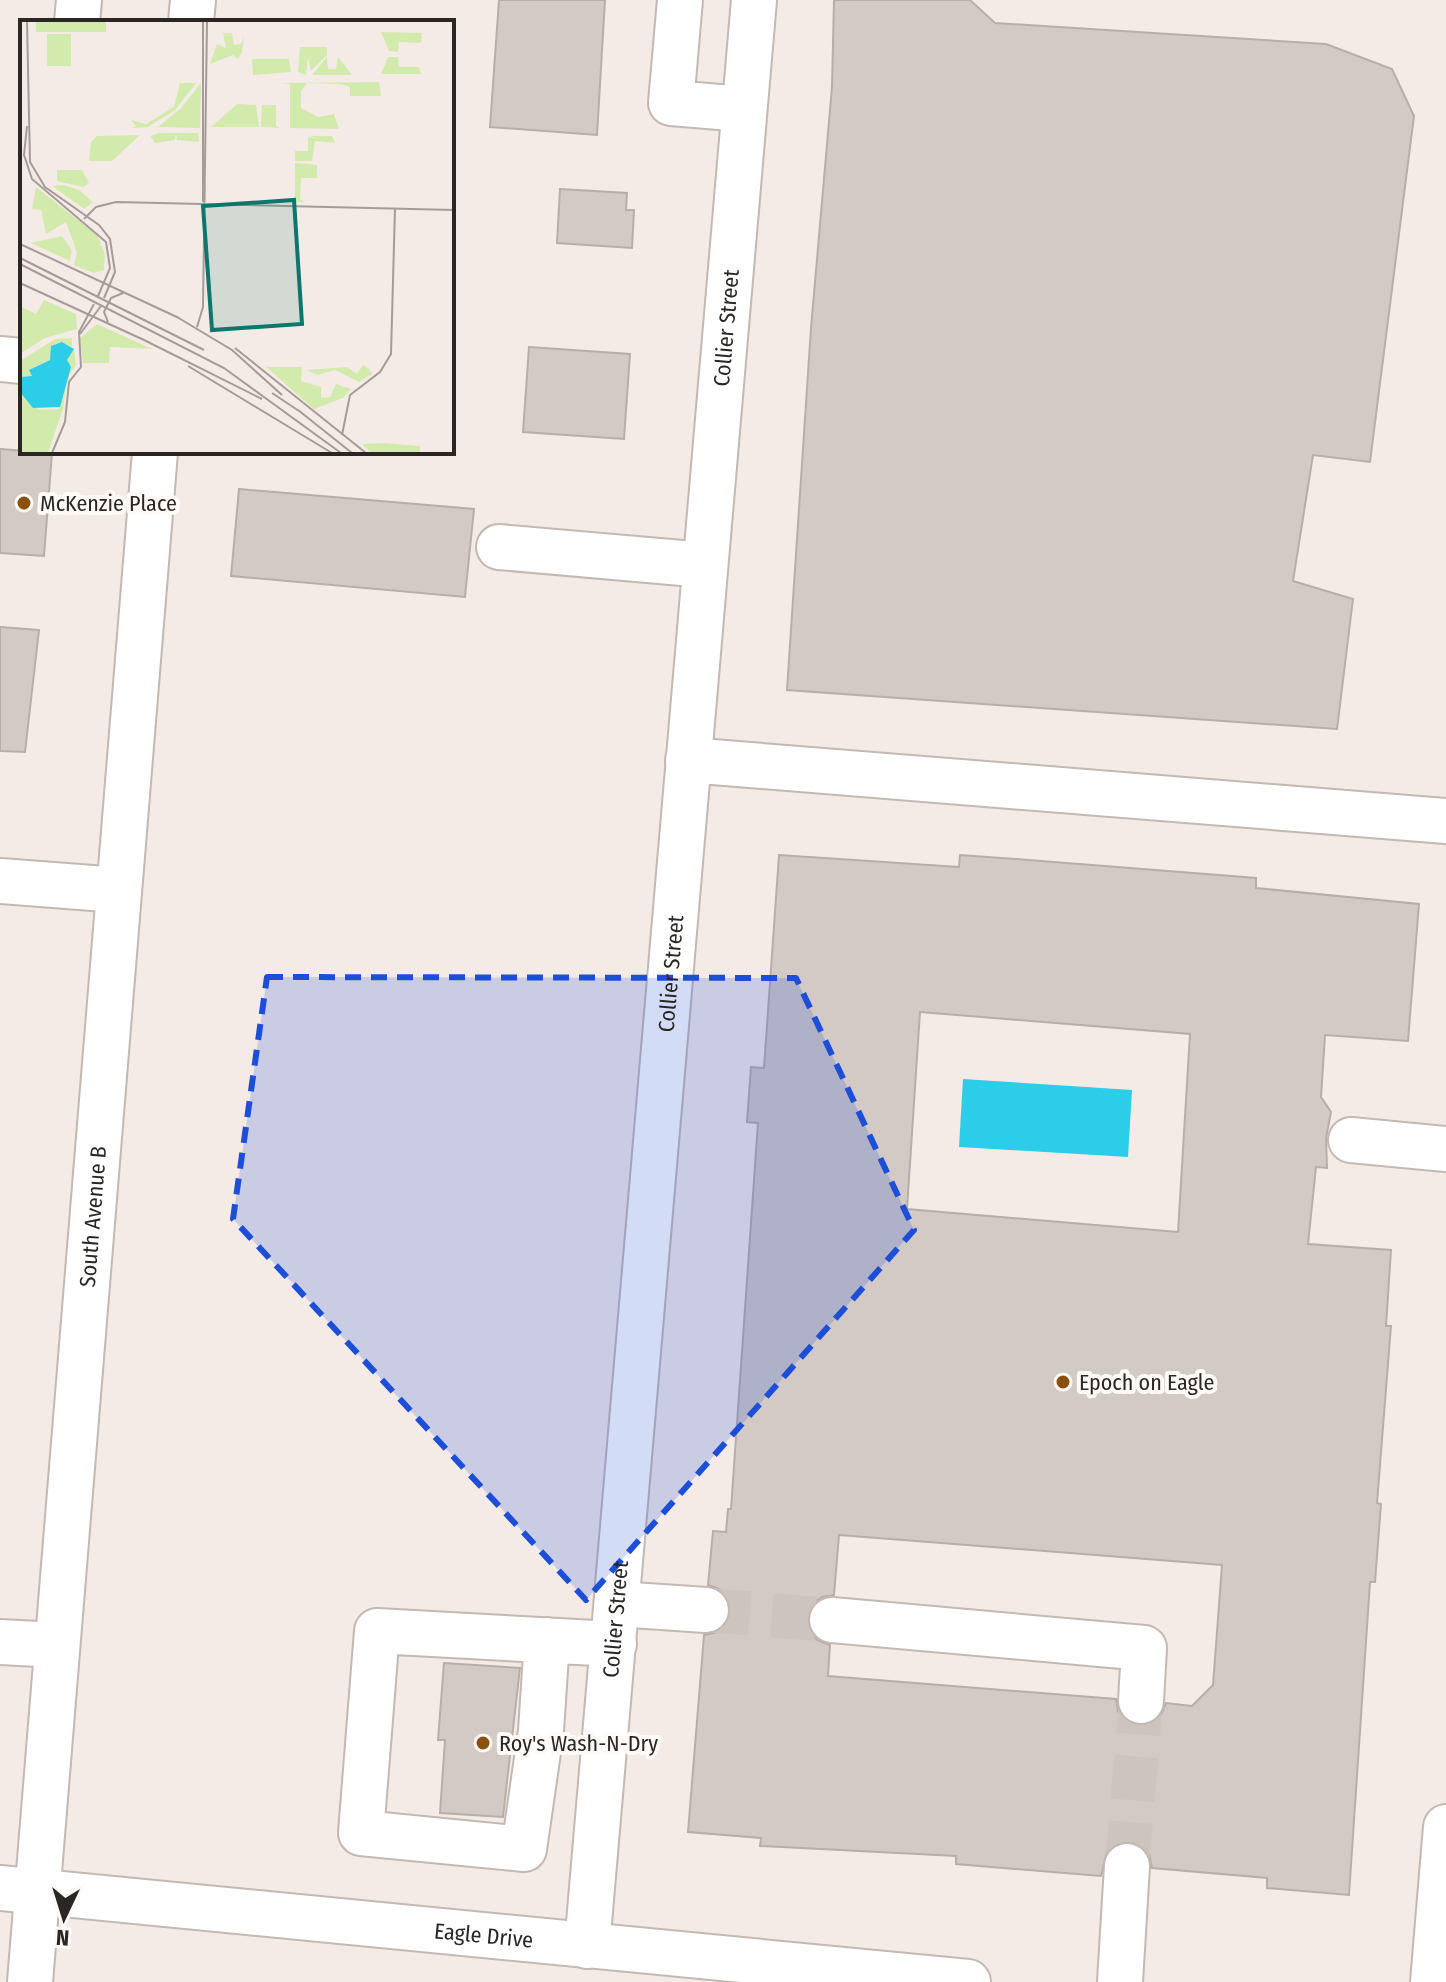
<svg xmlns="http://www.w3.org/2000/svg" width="1446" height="1982" viewBox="0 0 1446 1982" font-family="'Fira Sans Condensed',sans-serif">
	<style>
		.water { fill: #2ccde7 }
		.building { fill: #d3cac5; stroke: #b7aeaa; stroke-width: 2; fill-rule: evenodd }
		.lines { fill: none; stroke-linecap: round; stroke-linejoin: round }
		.minor-tunnel { stroke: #ccc4bf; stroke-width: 44; stroke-dasharray: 44 22; stroke-linecap: butt }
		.minor-casing { stroke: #c2b9b4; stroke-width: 48 }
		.minor { stroke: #fff; stroke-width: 44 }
		.marked { fill: #1d4ed8; fill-opacity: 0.2; stroke: #1d4ed8; stroke-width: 6; stroke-dasharray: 16 10; stroke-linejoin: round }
		.poi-dot { fill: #8b500d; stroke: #fefaf8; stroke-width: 3 }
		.labels { text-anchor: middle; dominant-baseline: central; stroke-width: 8; stroke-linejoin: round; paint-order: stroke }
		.street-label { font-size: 22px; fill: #292624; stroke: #fefaf8 }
		.poi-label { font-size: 22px; fill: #292624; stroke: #fefaf8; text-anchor: start }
		.inset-road { fill: none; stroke: #a39c98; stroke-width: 2 }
		.view { fill: #0f766e; fill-opacity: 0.15; stroke: #0f766e; stroke-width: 4 }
		.inset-edge { fill: none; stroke: #292624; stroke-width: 4 }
	</style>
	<rect width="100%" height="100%" fill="#f5ebe6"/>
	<polygon class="water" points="963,1079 1132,1090 1128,1157 959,1147"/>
	<g class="building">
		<polygon points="499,0 605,0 597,135 490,127"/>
		<polygon points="834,0 970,0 995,23 1326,44 1392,69 1414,116 1370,462 1313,455 1293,581 1353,599 1337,729 787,690 811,328 832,87"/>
		<polygon points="560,189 627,193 626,210 634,210 632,248 557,243"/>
		<polygon points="529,347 630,354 624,439 523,432"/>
		<polygon points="0,449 52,453 44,556 0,553"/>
		<polygon points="239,489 474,509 465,597 231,576"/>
		<polygon points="0,627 39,630 25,752 0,751"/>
		<path d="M779,855L959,867L960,855L1016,859L1256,878V888L1419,904L1408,1041L1325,1035L1321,1097L1331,1112L1326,1138L1327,1168L1316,1167L1308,1244L1391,1250L1386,1326H1391L1377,1503L1381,1504L1375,1582H1370L1349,1895L1267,1888V1878L1152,1868L1149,1854L1140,1845L1129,1841L1117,1843L1107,1852L1101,1876L956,1864V1856L760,1846L761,1838L688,1832L704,1635L718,1632L726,1625L731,1612L728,1598L719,1589L708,1585L713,1531L726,1532L728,1509H731L758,1123L747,1122L751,1067L764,1068ZM920,1012L1190,1034L1178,1232L907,1209ZM839,1535L1222,1565L1213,1685L1192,1706L1166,1703L1161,1715L1153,1723L1140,1726L1127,1721L1118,1712L1116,1699L828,1676L830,1645L817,1640L809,1630L807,1619L812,1605L822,1597L834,1595Z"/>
		<polygon points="444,1663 520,1668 503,1817 440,1813 445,1740 438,1740"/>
	</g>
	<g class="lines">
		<g class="minor-tunnel">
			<polyline points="706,1610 832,1620"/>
			<polyline points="1127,1866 1141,1701"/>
		</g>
		<defs>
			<g id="minor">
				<polyline points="680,0 671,103 744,109"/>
				<polyline points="77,22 79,0"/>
				<polyline points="191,22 193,0"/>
				<polyline points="0,359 22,361"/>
				<polyline points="499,547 705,565"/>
				<polyline points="688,760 1446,821"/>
				<polyline points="0,881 119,890"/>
				<polyline points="1351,1140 1446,1149"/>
				<polyline points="617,1604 706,1610"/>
				<polyline points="832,1620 1144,1648 1141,1701"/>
				<polyline points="547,1640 541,1731 524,1849 361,1833 377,1631 614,1644"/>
				<polyline points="0,1642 57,1645"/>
				<path id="s1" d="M0,1888L968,1982"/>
				<path id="s2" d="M587,1946L754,0"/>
				<path id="s3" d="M30,1982L155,452"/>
				<polyline points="1120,1982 1127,1866"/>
				<polyline points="1433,1982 1446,1827"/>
			</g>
		</defs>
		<use href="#minor" class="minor-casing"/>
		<use href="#minor" class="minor"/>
	</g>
	<path class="marked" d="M267,977L796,978L914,1230L586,1600L233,1219Z"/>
	<g class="poi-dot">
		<circle cx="24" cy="503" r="8"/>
		<circle cx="1063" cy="1382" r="8"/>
		<circle cx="483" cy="1743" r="8"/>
	</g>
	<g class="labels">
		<g class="street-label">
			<text stroke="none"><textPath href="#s2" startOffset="1624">Collier Street</textPath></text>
			<text stroke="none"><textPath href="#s2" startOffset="976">Collier Street</textPath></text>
			<text stroke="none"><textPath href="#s3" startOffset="768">South Avenue B</textPath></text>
			<text stroke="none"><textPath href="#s2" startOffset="328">Collier Street</textPath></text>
			<text stroke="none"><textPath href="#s1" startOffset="486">Eagle Drive</textPath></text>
		</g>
		<g class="poi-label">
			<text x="40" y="503">McKenzie Place</text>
			<text x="1079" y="1382">Epoch on Eagle</text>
			<text x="499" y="1743">Roy's Wash-N-Dry</text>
		</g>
	</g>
	<g transform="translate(20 20)">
		<rect width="434" height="434" fill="#f5ebe6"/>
		<path d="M16,1H86V12H16ZM361,12L402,13L401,23L379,22L378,32L369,31ZM203,13H212L214,25L221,24L224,16L222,32L218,39L213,35L190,44L197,24L206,28ZM27,14H51V46H27ZM280,27H307V35L291,51L288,37L286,55L278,52ZM307,37L308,49H316L318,37L332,55H292ZM368,37H378L379,47H399L401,54H361ZM232,39H269L271,52L233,55ZM359,62L361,76H330V67L320,64L287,63L281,71V88L298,97L314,94L319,109L270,108V64L260,63ZM160,63H176L155,90L128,107L112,108L116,106L111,100L126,104L154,87ZM181,63L180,108L138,107L161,88ZM217,84L236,85L239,107H191ZM242,85H256V106L260,108L241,107ZM139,113H178L179,122L157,120L156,114L155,120L135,123L130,116ZM120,115L92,141H69L71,122L77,116ZM289,116H312L315,123L295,121L292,141H275V131H288V117L299,119ZM275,143L297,145V158H281L280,179L285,182H275ZM37,150H62L69,163L63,167L37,161ZM44,165L59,170L73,182L64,189L32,166ZM16,167L77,215L85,234L84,250L74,253L54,245L57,233L46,202L26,214L21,190L12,189ZM42,216L52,230L50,241L11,223ZM24,280L56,294L57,309L25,318L0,334V286L16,294ZM77,304L132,329L90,327L89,343H63L60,318ZM35,319L52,318V327L40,322L30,340L12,348V356L0,357V341ZM54,329L56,345L47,359L43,389L28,433H0V372L19,390L39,389L47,340ZM343,345L349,349L352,354L339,362L315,350L298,355L286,350L327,347L337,354ZM246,347H282L281,361L301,367V378L310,377L316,364L331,369L323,378L294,389ZM364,423L400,426V433H351L342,424Z" fill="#d2ebac"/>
		<path d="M42,322L54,329L47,340L51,347L40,387L13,388L0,372V357L12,356L9,350L30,340L31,326Z" fill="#2ccde7"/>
		<path class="inset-road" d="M7,1L10,142L25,167L79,205L90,219L95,252L84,278M183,1V182M7,106L4,135L12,159L86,222L90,248L78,276M64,199L76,187L96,182L434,190M0,224L159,298M0,238L184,330M0,244L204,348L321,433M0,263L124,320M157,297L212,330L262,375M88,302L84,292L91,278L103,273M177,307L183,287L187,1M60,314L81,286M122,319L242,379M215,328L346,433M168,346L312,433M252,373L282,393M278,390L332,433M322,415L330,375L360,352L371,334L375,188M32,433L45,402L49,362L61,347L59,312L74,284"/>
		<path class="view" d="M274,180L282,304L192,310L183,186Z"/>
		<rect width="434" height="434" class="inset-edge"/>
	</g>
	<g transform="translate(64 1918) rotate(184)" stroke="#fefaf8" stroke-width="6" paint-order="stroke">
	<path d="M0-6L14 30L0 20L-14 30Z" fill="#292624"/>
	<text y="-12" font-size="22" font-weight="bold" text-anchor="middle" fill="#292624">N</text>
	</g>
</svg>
